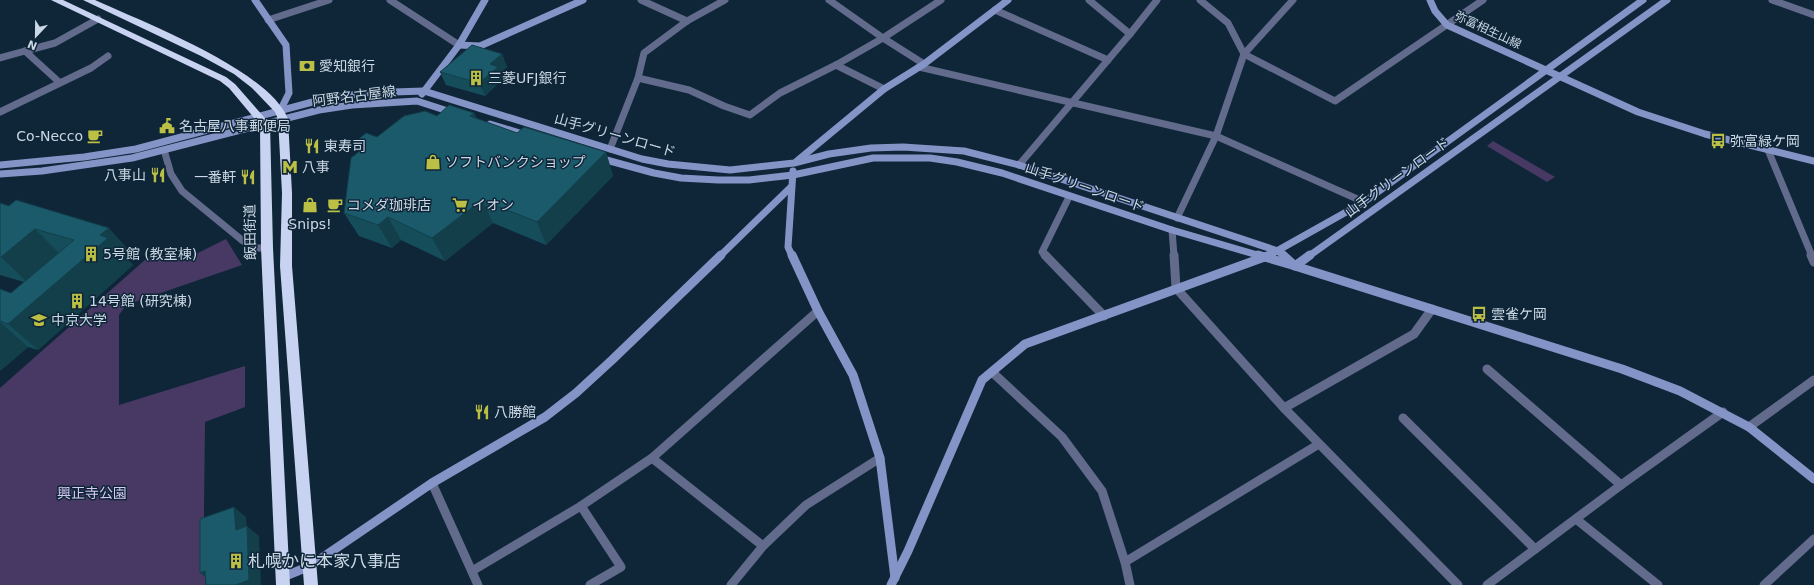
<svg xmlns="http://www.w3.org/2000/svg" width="1814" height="585" viewBox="0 0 1814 585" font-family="'DejaVu Sans','Noto Sans JP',sans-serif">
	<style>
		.green { fill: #473964 }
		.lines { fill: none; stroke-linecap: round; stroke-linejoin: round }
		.street-far1 { stroke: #626b8b; stroke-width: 7 }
		.street { stroke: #626b8b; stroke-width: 9 }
		.secondary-far1 { stroke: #8594c6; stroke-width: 7 }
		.secondary { stroke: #8594c6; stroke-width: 9 }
		.highway { fill: #c8d2f1; fill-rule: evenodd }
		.wall { fill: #164d5b }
		.shaded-wall { fill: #123f4a }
		.building { fill: #1a5a6a; stroke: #123f4a }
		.labels { text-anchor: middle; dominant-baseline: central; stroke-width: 3; stroke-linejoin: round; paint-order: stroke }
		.far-street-label { font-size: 12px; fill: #cad8e5; stroke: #0f2639 }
		.poi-label { font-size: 14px; fill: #cad8e5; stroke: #0f2639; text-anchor: start }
		.street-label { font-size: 14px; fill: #cad8e5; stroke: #0f2639 }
		.park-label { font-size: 14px; fill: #d6caf3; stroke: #0f2639 }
		.near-poi-label { font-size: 17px; fill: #cad8e5; stroke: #0f2639; text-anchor: start }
	</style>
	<rect width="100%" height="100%" fill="#0f2639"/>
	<g class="green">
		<polygon points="1493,141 1555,177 1547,182 1487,146"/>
		<polygon points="226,239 242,265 126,305 119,315 119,405 245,366 245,407 205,422 204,513 206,585 0,585 0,388 154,252 158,256 192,256"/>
	</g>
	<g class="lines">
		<g class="street-far1">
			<polyline points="390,0 459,45"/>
			<polyline points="641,0 687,21"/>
			<polyline points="829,0 883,38 924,64"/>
			<polyline points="1200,0 1228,23 1244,54 1335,101 1483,0"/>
			<polyline points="1772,0 1814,15"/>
			<polyline points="995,10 1108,60"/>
			<polyline points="268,20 329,0"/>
			<polyline points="1130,34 1157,0"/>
			<polyline points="25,51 55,43 98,19"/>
			<polyline points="0,58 25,51 59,82"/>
			<polyline points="836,65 884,89"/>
			<polyline points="919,67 1216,136 1364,202"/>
			<polyline points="638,78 689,90 724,106 750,115 780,93 836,65 883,38 941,0"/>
			<polyline points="0,112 91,68 108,56"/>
			<polyline points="610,149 638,78 644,53 687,21 725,0"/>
			<polyline points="164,150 171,174 182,191 243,241 256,248 267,248"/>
			<polyline points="1768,150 1812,256"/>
			<polyline points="1019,165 1130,34 1089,0"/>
			<polyline points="1177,218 1216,136 1244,54 1293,0"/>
			<polyline points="1172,230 1174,256"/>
			<polyline points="1046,256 1042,252 1069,197"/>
		</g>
		<g class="street">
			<polyline points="1045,255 1104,316"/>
			<polyline points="1174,255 1176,288 1284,408 1458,585"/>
			<polyline points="1811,255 1814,262"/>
			<polyline points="1487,369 1621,485"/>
			<polyline points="992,372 1062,437 1102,491 1125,562 1130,585"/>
			<polyline points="1284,408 1414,334 1432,309"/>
			<polyline points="1403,418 1535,549"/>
			<polyline points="1749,427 1814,380"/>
			<polyline points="652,458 763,546"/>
			<polyline points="432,483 478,585"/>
			<polyline points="581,506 621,567 590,585"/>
			<polyline points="1576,519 1658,585"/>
			<polyline points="1125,562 1319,444"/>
			<polyline points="472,571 581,506 652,458 818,311"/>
			<polyline points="731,585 763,546 806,505 880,458"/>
			<polyline points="1487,585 1621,485 1723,412"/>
			<polyline points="1764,585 1814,539"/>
		</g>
		<g class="secondary-far1">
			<polyline points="255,0 286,45 289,93 280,111"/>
			<polyline points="1430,0 1435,11 1447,25 1638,112 1705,134 1814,161"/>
			<polyline points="459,45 480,46 583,0"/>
			<polyline points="422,94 459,45 485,0"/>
			<polyline points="490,124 526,135"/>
			<polyline points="599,158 654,173 681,178 718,180 749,180 793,175 873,158 930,158 957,162 1002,173 1172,230 1261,256"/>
			<polyline points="797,161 884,89 924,64 1008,0"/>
			<polyline points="0,165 84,157 136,149 320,100 363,93 424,91 642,159 668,164 730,170 794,163 829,154 871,148 903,147 964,151 1019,165 1278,251 1284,256"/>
			<polyline points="0,174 42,171 132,158 319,110 352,105 417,101 454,113"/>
			<polyline points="720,256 791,187"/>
			<polyline points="792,256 788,247 793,171"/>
			<polyline points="1268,256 1364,202 1643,0"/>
			<polyline points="1309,256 1667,0"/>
		</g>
		<g class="secondary">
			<polyline points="792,255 818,311 853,375 880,458 895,578"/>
			<polyline points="1258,255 1292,265"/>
			<polyline points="1283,255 1295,266 1622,369 1680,391 1749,427 1814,479"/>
			<polyline points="1295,266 1310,255"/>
			<polyline points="283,577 310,566 432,483 545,417 576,393 612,360 721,255"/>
			<polyline points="891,585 908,551 982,380 1025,344 1270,255"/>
		</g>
		<g class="highway">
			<polygon points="51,0 63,0 226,77 235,84 270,124 273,248 290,585 276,585 261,248 260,125 229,88 220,81"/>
			<path d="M83,0H95C143,22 269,70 288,119L292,193V266L318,585H304L280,266L282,193L278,119L275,112L252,88L234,74L201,56Z"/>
		</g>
	</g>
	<g class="wall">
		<polygon points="502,54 507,67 500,73 503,79 485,96 446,85 440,72"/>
		<polygon points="474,113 477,119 517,133 606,152 613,176 546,245 493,223 445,261 401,240 392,248 359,236 344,213 359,152 354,143 377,137 437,116"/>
		<polygon points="0,203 133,255 128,260 133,265 38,350 28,347 0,371 0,289 11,293 24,282 0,275"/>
	</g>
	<g class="shaded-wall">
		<polygon points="502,54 507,67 500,73 503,79 485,96 479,83 490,64"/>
		<polygon points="474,113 484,136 470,116"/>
		<polygon points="606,152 613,176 546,245 537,222"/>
		<polygon points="482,200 493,223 445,261 432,238"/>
		<polygon points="388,217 401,240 392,248 378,225"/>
		<polygon points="109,228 133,255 128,260 133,265 38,350 8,324 100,235"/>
		<polygon points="35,229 62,256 29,284 1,257"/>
		<polygon points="0,322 28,347 0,371"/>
		<polygon points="234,507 246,517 247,529 247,526 259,536 261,585 236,585 236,530"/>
		<polygon points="205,571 214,583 200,573"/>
	</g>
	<g class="building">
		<polygon points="472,45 502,54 490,64 498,67 479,83 440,72"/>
		<polygon points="449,105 474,113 470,116 517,133 524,127 606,152 537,222 482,200 432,238 388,217 378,225 344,213 351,158 365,147 354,143 366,133 377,137 404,116 425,111 437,116"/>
		<polygon points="16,200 109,228 100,235 108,238 8,324 0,321 0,289 11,293 74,240 35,229 1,257 0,257 0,203 9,206"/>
		<polygon points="234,507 236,530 247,526 249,580 236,585 206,585 205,571 200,573 200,519"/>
	</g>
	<defs>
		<symbol id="bank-bare" viewBox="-9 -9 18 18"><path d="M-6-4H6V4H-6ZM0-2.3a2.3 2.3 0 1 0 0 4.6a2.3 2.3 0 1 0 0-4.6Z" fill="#bbc045" stroke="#0f2639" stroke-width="2.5" paint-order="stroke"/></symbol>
		<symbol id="building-bare" viewBox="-9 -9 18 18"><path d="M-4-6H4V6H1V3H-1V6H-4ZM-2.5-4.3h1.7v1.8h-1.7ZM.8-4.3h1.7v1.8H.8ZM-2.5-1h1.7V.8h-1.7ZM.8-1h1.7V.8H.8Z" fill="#bbc045" stroke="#0f2639" stroke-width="2.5" paint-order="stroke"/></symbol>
		<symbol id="civic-bare" viewBox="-9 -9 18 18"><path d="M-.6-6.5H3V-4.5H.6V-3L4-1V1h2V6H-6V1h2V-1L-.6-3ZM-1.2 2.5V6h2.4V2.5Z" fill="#bbc045" stroke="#0f2639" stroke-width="2.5" paint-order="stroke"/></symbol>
		<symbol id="cafe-bare" viewBox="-9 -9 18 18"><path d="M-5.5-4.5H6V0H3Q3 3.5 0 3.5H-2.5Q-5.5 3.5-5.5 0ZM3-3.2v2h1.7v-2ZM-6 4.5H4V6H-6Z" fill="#bbc045" stroke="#0f2639" stroke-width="2.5" paint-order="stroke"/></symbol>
		<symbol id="bus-bare" viewBox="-9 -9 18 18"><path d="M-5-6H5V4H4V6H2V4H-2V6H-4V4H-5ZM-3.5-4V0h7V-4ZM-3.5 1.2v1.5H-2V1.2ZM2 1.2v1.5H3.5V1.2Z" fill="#bbc045" stroke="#0f2639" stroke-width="2.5" paint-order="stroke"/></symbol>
		<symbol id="restaurant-bare" viewBox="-9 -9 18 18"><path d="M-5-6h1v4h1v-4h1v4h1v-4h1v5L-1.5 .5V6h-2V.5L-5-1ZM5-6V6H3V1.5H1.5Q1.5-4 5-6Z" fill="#bbc045" stroke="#0f2639" stroke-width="2.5" paint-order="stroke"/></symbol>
		<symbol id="shop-bare" viewBox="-9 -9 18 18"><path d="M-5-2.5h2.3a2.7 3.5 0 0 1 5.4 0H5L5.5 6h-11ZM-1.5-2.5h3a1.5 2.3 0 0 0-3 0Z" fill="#bbc045" stroke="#0f2639" stroke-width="2.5" paint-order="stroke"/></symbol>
		<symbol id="metro-bare" viewBox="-9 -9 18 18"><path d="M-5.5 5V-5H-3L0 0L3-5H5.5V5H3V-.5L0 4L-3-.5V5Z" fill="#bbc045" stroke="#0f2639" stroke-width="2.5" paint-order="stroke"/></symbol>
		<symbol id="supermarket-bare" viewBox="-9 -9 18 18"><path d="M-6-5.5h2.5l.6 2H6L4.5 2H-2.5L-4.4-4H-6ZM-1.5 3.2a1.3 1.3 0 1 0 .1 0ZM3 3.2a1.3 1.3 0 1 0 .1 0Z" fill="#bbc045" stroke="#0f2639" stroke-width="2.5" paint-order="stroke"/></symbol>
		<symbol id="university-bare" viewBox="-9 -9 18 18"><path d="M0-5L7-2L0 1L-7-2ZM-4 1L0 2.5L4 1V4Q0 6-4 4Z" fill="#bbc045" stroke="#0f2639" stroke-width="2.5" paint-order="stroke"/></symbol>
	</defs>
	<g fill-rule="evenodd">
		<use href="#bank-bare" x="296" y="55" width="22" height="22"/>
		<use href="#building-bare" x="465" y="67" width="22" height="22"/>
		<use href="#civic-bare" x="156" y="115" width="22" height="22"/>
		<use href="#cafe-bare" x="84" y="125" width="22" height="22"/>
		<use href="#bus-bare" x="1707" y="130" width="22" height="22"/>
		<use href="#restaurant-bare" x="301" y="135" width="22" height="22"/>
		<use href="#shop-bare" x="422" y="151" width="22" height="22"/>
		<use href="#metro-bare" x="279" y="156" width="22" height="22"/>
		<use href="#restaurant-bare" x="147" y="164" width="22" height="22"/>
		<use href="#restaurant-bare" x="237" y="166" width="22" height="22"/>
		<use href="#shop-bare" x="299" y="194" width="22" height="22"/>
		<use href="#cafe-bare" x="324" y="194" width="22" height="22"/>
		<use href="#supermarket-bare" x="449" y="194" width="22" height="22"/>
		<use href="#building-bare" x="80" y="243" width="22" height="22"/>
		<use href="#building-bare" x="66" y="290" width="22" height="22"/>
		<use href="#bus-bare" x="1468" y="303" width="22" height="22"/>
		<use href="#university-bare" x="28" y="309" width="22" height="22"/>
		<use href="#restaurant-bare" x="471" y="401" width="22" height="22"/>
		<use href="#building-bare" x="225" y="550" width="22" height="22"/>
	</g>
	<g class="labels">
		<g class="far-street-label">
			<text transform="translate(1488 30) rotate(25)">弥富相生山線</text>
		</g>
		<g class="poi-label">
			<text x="319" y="66">愛知銀行</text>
			<text x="488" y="78">三菱UFJ銀行</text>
			<text x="179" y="126">名古屋八事郵便局</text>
			<text x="83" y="136" text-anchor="end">Co-Necco</text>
			<text x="1730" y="141">弥富緑ケ岡</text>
			<text x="324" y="146">東寿司</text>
			<text x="445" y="162">ソフトバンクショップ</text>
			<text x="302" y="167">八事</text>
			<text x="146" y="175" text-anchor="end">八事山</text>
			<text x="236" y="177" text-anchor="end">一番軒</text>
			<text x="347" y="205">コメダ珈琲店</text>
			<text x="472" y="205">イオン</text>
			<text x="310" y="224" text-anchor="middle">Snips!</text>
			<text x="103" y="254">5号館 (教室棟)</text>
			<text x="89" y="301">14号館 (研究棟)</text>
			<text x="1491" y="314">雲雀ケ岡</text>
			<text x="51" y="320">中京大学</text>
			<text x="494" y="412">八勝館</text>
		</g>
		<g class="street-label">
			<text transform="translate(354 96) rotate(-7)">阿野名古屋線</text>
			<text transform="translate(615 135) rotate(16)">山手グリーンロード</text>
			<text transform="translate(1397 177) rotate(-36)">山手グリーンロード</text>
			<text transform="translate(1085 187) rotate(19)">山手グリーンロード</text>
			<text transform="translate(250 232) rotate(-91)">飯田街道</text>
		</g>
		<g class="park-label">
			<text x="92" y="493">興正寺公園</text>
		</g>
		<g class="near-poi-label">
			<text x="248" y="561">札幌かに本家八事店</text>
		</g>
	</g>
	<g transform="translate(36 36) rotate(202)" stroke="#0f2639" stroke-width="3" paint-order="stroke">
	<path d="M0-3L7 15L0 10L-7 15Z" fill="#cad8e5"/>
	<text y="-6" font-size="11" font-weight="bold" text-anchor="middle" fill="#cad8e5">N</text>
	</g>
</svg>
